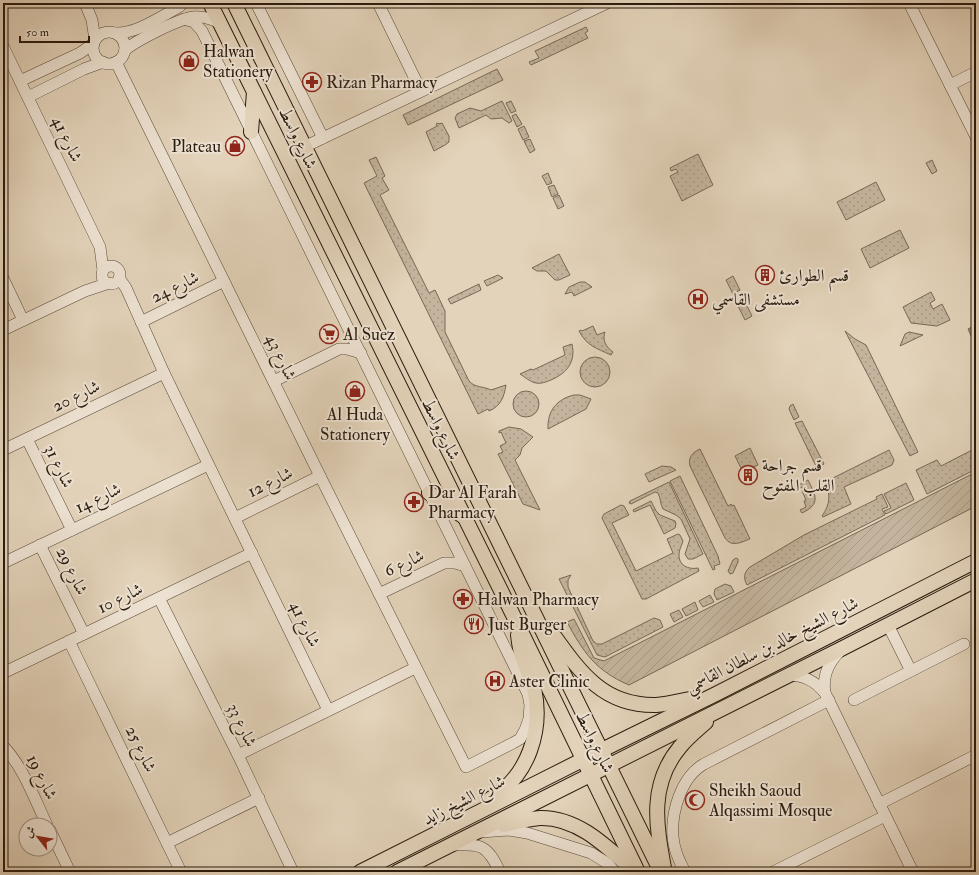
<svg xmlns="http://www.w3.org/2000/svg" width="979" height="875" viewBox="0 0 979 875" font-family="'IM FELL Double Pica',Amiri,serif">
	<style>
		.grass { fill: url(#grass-dots); stroke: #776856 }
		.garden { fill: url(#garden-furrows); stroke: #776856 }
		.water { fill: url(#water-waves); stroke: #736452 }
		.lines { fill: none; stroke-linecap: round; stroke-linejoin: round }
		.minor-casing { stroke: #584939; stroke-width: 12 }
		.major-casing { stroke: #2a1b0e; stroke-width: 16 }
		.minor { stroke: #ede2d2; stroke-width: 11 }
		.major { stroke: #e3d3ba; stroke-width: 14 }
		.labels { text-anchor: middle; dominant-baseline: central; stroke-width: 4; stroke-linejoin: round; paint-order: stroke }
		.poi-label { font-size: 17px; fill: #2a1b0e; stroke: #ede2d2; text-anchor: start }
		.street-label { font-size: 17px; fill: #2a1b0e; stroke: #ede2d2 }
	</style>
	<defs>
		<pattern id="grass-dots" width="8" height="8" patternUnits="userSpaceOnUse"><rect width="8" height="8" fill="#c4b49d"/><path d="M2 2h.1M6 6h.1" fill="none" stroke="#a99a86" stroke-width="1.8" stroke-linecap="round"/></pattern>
		<pattern id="garden-furrows" width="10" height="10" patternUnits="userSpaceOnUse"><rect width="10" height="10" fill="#c4b49d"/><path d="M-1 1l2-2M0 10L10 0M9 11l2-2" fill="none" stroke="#a99a86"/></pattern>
		<pattern id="water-waves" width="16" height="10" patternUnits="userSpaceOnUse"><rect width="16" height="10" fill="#a49480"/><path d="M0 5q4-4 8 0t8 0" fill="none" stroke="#867867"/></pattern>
	</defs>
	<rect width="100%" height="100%" fill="#e3d3ba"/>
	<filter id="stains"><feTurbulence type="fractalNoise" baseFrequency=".005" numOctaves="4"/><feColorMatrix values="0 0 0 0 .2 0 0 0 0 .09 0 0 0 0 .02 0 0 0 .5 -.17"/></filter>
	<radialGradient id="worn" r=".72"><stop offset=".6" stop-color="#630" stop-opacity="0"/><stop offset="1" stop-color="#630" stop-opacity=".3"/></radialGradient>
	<g class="grass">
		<polygon points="586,27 588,31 585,33 588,38 531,65 529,62 539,58 535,51"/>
		<polygon points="497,69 503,80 408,125 403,115"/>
		<polygon points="502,101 512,121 509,123 502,118 491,119 486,115 459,128 455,118 457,114 470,108 481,111"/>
		<polygon points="511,101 516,111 511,113 506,103"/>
		<polygon points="516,114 522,124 517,127 512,116"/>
		<polygon points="438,123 439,124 442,123 449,136 449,142 445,145 434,151 426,132 437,126 436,124"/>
		<polygon points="524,126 529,137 523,140 518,129"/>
		<polygon points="530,139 535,150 530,153 524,141"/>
		<polygon points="698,154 713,185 682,201 670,176 678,172 676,169 671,171 670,168"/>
		<path d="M376,157L385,176L382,178L389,190L380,195L429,293L435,290L445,311V332L469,381C475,388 483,386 491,390L506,385C504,397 501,406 489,411L488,409L478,414L364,183L377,176L369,160Z"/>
		<polygon points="932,160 937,171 932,174 926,163"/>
		<polygon points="548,173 552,183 547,185 542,176"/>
		<polygon points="876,182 885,200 846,220 837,202"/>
		<polygon points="554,185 558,194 552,197 548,187"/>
		<polygon points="559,195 564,206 558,209 553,198"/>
		<polygon points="900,230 909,248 870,268 861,249"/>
		<polygon points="559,254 570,275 559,280 555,280 546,271 537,271 532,268"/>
		<polygon points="498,275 503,278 487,286 484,281"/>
		<polygon points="733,276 740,290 733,294 726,280"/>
		<polygon points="580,282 585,282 592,287 574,296 572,292 565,294 569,287"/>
		<polygon points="479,284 481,290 451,304 448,299"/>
		<polygon points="931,292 935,300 930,303 933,309 942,304 950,320 937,326 911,323 903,307"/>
		<polygon points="745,302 752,316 745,320 738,306"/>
		<path d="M593,326L597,335L605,332C602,340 606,347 613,352L611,355C596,348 587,346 579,331L581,330L582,331Z"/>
		<polygon points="845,331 855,339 866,345 918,452 910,456"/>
		<polygon points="909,332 923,335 900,346 905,334"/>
		<path d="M572,344C576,362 567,373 551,380C546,382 541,384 536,383C530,382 525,377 520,374L531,369L533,370L565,355L563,347Z"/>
		<circle cx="595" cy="372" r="15"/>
		<circle cx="526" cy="404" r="13"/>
		<path d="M574,395H580L591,399L586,409L548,429C547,411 557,399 574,395Z"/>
		<polygon points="793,404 799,417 794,420 789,409 790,406"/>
		<polygon points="802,421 824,464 817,468 795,423"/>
		<polygon points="509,427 521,429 533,437 522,448 520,455 515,460 540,510 523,504 498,454 503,452 500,446 506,443 501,432 499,433 499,431"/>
		<polygon points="750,448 758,465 743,472 735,456"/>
		<polygon points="976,448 976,469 927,494 916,470 937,460 941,466"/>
		<path d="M700,449L728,506L731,504L732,506L734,505L750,539C741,542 732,548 725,538L690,466C688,457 692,453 700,449Z"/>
		<path d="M889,450L894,460L892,465L844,487L851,504L823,517L822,516C830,505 831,494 825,482Z"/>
		<polygon points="662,466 671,467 676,470 649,482 645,474"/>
		<polygon points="680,476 718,556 720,564 714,566 715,569 713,570 670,481"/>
		<path d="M808,480C816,496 821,504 802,513L800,510L806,507L804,501L806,500L802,491L803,490L802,487L800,488L799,485Z"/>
		<path d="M669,482L703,554L693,559H688L685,554L690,539L681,519L676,515L663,509C660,504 661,499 658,493L655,492L631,504L629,503L630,501Z"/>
		<polygon points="906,483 914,500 886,514 884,511 891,508 884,494"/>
		<path d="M882,494L888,507L882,509L885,515L747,585C743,578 744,572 750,567L804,535L877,499L876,497Z"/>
		<polygon points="651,501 656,511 660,515 675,521 676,524 675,528 664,534 650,505 634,512 633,510"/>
		<path d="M621,505L624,506L629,515L612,523L636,571L673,553L667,539L678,534L680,535L683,541C682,545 679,550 679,554C678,565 688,570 698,568L699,571L646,599H642L602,518L604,514Z"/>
		<polygon points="736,558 738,559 738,562 733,573 730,574 728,571 733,560"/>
		<polygon points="571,575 568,580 568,587 593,641 597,644 602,644 654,618 660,620 663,627 605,657 597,655 559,579"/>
		<polygon points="725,584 731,586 734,592 717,600 714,594 715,589"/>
		<polygon points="710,595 714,602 703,607 699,601"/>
		<polygon points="695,602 698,610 686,616 682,609"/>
		<polygon points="679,610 683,617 674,622 670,614"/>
	</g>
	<path class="garden" d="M976,472V506L629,685C596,671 583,652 567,622L574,619L594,658L604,661Z"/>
	<polygon class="water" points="976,325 976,341 974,342 968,329"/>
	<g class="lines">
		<defs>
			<g id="minor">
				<polyline points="85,3 92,20 95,40"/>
				<polyline points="256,3 323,138"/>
				<polyline points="378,3 421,91"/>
				<polyline points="909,3 976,137"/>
				<circle cx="109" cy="48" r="16"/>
				<path d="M115,33C136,34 160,17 179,7L183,3"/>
				<polyline points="3,46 100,247 103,270"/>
				<path d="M125,50C137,40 179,19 193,17C202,16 212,19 220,23"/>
				<polyline points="116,62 320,476 466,767 513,743 520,739 525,730 529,719 530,705 528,694 202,31 194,22 184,19"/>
				<polyline points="20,81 80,53 94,43"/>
				<polyline points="950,85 976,72"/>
				<polyline points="28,97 84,69 103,62"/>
				<polyline points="304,147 607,3"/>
				<circle cx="111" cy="275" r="9"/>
				<polyline points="3,278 23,320"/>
				<polyline points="119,278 126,288 164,373 328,710"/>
				<polyline points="141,322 224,281"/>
				<polyline points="3,330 85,291 109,283"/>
				<polyline points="274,381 339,349 347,349 361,353"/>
				<polyline points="27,439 72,530"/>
				<polyline points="3,450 164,373"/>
				<polyline points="235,518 320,476"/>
				<polyline points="40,545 84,634"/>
				<polyline points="3,563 208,465"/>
				<polyline points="379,594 444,563 455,563 465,566"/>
				<polyline points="159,598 238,755 293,872"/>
				<polyline points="888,625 911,671"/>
				<polyline points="69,641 181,872"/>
				<polyline points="3,673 252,553"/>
				<path d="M788,675C804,675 815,681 825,693L913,872"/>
				<path d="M825,693C822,676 828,663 840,651"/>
				<polyline points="854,700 964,644"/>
				<path d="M3,746C24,768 34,798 47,825"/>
				<polyline points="238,755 415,668"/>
				<polyline points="879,804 976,755"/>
				<polyline points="50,830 70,872"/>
				<polyline points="481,832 508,830 527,833 591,853 607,863 615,872"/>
				<polyline points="167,843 259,798"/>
				<path d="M453,845C482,844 487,845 500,872"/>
				<path d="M685,872C679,861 674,850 673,837C671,812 681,777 704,764L829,700"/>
				<polyline points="773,872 885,816"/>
			</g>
			<g id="major">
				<polyline points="210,3 516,621 638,872"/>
				<polyline points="234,3 661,872"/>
				<polyline points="251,132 254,92"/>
				<polyline points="429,493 464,517"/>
				<path d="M552,633C580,672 603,706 656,705C670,704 683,700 696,698"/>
				<path d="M490,799C529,776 543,730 534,688C531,678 526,669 523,659C520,652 519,643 518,635"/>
				<path d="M504,825C516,822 528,819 540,818C579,817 609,849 635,872"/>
				<path d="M664,868C656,824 649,784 680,747C687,738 697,730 706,722"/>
				<polyline points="360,872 602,750 716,694 976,561"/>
				<polyline points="397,872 841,649 976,580"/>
			</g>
		</defs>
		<use href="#minor" class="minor-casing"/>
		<use href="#major" class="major-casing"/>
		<use href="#minor" class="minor"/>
		<use href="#major" class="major"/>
	</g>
	<defs>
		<symbol id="shop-ring" viewBox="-11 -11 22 22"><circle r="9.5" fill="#ede2d2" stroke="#8f2418" stroke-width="1.5"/><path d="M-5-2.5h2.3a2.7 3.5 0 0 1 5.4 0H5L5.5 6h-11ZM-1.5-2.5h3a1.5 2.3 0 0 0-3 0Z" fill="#8f2418"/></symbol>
		<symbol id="pharmacy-ring" viewBox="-11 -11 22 22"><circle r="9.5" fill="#ede2d2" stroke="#8f2418" stroke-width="1.5"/><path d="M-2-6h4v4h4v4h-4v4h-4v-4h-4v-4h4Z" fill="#8f2418"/></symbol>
		<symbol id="building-ring" viewBox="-11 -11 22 22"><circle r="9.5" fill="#ede2d2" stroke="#8f2418" stroke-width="1.5"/><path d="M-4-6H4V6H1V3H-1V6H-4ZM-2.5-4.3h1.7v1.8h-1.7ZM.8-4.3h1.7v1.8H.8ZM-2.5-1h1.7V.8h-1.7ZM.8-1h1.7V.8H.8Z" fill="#8f2418"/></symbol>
		<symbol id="hospital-ring" viewBox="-11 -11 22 22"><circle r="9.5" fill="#ede2d2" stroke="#8f2418" stroke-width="1.5"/><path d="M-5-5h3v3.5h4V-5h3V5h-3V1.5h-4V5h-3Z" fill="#8f2418"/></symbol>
		<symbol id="supermarket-ring" viewBox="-11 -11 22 22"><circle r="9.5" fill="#ede2d2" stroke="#8f2418" stroke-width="1.5"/><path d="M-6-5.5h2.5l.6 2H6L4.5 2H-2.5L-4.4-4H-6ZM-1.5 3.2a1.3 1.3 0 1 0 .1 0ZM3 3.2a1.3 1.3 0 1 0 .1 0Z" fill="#8f2418"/></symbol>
		<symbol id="restaurant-ring" viewBox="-11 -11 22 22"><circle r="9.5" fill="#ede2d2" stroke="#8f2418" stroke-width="1.5"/><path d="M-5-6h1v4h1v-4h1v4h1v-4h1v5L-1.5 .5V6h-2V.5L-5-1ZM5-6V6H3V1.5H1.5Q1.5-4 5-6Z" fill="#8f2418"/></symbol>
		<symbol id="mosque-ring" viewBox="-11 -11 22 22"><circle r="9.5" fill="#ede2d2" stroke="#8f2418" stroke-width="1.5"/><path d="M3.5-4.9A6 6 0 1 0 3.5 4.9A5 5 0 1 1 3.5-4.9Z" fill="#8f2418"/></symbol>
	</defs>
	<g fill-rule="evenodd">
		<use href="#shop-ring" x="178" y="50" width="22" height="22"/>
		<use href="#pharmacy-ring" x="301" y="71" width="22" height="22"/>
		<use href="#shop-ring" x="224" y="135" width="22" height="22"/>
		<use href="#building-ring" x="754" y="264" width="22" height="22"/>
		<use href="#hospital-ring" x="687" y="288" width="22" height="22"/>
		<use href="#supermarket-ring" x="318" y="323" width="22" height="22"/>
		<use href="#shop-ring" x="344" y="380" width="22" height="22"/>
		<use href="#building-ring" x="737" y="464" width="22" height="22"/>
		<use href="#pharmacy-ring" x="403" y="491" width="22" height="22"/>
		<use href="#pharmacy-ring" x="452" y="588" width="22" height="22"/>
		<use href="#restaurant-ring" x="463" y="613" width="22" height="22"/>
		<use href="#hospital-ring" x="484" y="670" width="22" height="22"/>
		<use href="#mosque-ring" x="684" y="789" width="22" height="22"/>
	</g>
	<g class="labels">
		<g class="poi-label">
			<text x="203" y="51">Halwan<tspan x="203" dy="20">Stationery</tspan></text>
			<text x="326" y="82">Rizan Pharmacy</text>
			<text x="221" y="146" text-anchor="end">Plateau</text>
			<text x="779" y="275">قسم الطوارئ</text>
			<text x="712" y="299">مستشفى القاسمي</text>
			<text x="343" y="334">Al Suez</text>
			<text x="355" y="414" text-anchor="middle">Al Huda<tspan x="355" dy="20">Stationery</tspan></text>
			<text x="762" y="465">قسم جراحة<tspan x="762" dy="20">القلب المفتوح</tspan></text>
			<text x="428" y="492">Dar Al Farah<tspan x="428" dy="20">Pharmacy</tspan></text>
			<text x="477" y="599">Halwan Pharmacy</text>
			<text x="488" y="624">Just Burger</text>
			<text x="509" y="681">Aster Clinic</text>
			<text x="709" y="790">Sheikh Saoud<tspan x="709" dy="20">Alqassimi Mosque</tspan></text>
		</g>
		<g class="street-label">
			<text transform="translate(298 138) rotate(64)">شارع واسط</text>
			<text transform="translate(67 139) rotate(64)">شارع 41</text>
			<text transform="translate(175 287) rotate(-26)">شارع 24</text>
			<text transform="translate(281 357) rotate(64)">شارع 43</text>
			<text transform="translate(76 396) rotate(-26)">شارع 20</text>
			<text transform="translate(441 429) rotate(64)">شارع واسط</text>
			<text transform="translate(59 466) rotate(64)">شارع 31</text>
			<text transform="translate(270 482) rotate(-26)">شارع 12</text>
			<text transform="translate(98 498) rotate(-25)">شارع 14</text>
			<text transform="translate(404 563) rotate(-25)">شارع 6</text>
			<text transform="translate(72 571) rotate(64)">شارع 29</text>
			<text transform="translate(120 598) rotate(-26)">شارع 10</text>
			<text transform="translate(305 624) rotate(64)">شارع 41</text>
			<text transform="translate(772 645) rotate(-27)">شارع الشيخ خالد بن سلطان القاسمي</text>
			<text transform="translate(242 725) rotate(64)">شارع 33</text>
			<text transform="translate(595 742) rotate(64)">شارع واسط</text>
			<text transform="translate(141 749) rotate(64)">شارع 25</text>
			<text transform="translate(42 777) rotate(63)">شارع 19</text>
			<text transform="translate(464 800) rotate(-27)">شارع الشيخ زايد</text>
		</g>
	</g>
	<rect width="979" height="875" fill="none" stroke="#e3d3ba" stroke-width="16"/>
	<rect x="4" y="4" width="971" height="867" fill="none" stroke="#2a1b0e" stroke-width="2"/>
	<rect x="8" y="8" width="963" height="859" fill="none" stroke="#2a1b0e"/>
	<g transform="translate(38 837) rotate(301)"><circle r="19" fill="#ede2d2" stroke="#9f9284"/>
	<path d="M0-3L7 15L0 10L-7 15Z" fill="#8f2418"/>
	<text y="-6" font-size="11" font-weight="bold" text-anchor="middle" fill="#2a1b0e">ش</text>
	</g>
	<path d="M20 36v6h69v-6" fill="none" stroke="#2a1b0e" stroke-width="2"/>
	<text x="26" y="36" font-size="12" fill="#2a1b0e" stroke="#ede2d2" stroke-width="3" paint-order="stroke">50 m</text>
	<rect width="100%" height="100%" filter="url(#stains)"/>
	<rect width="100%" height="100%" fill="url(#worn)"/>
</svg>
